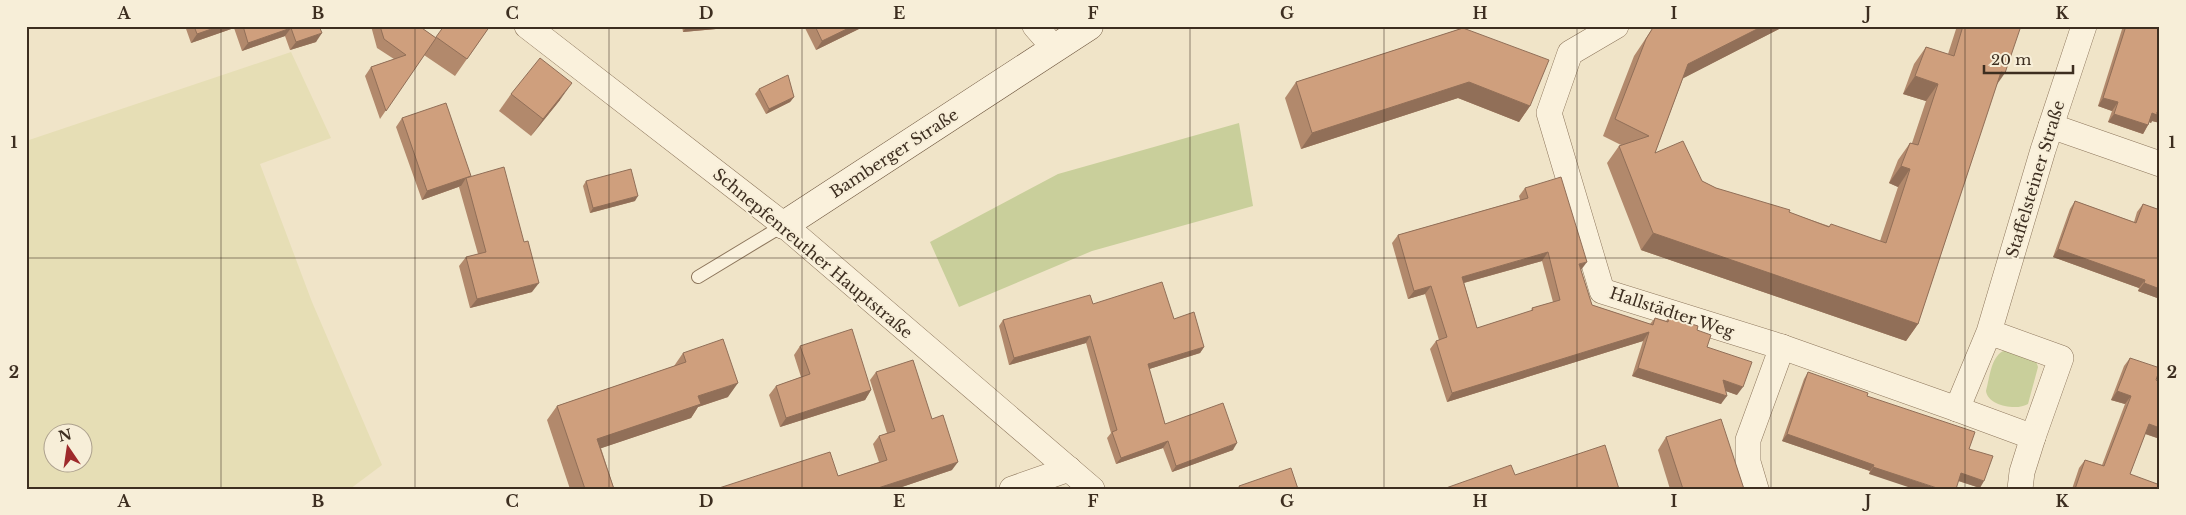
<svg xmlns="http://www.w3.org/2000/svg" width="2186" height="515" viewBox="0 0 2186 515" font-family="'Libre Baskerville',serif">
	<style>
		.farmland { fill: #e6deb5; fill-rule: evenodd }
		.green { fill: #c9cf9b }
		.lines { fill: none; stroke-linecap: round; stroke-linejoin: round }
		.lane-casing { stroke: #8d765c; stroke-width: 14 }
		.street-casing { stroke: #8d765c; stroke-width: 26 }
		.secondary-casing { stroke: #6f573f; stroke-width: 29 }
		.lane { stroke: #faf1dc; stroke-width: 12 }
		.street { stroke: #faf1dc; stroke-width: 25 }
		.secondary { stroke: #faf1dc; stroke-width: 28 }
		.wall { fill: #b2896c; fill-rule: evenodd }
		.shaded-wall { fill: #916f58 }
		.building { fill: #cf9f7d; stroke: #916f58; fill-rule: evenodd }
		.grid { fill: none; stroke: #3d2e20; stroke-width: 1; stroke-opacity: 0.55 }
		.labels { text-anchor: middle; dominant-baseline: central; stroke-width: 4; stroke-linejoin: round; paint-order: stroke }
		.street-label { font-size: 16px; fill: #3d2e20; stroke: #f7eed8 }
		.neatline { fill: none; stroke: #3d2e20; stroke-width: 2 }
		.grid-label { font-size: 16px; text-anchor: middle; font-weight: bold; fill: #3d2e20 }
	</style>
	<rect width="100%" height="100%" fill="#f0e4c8"/>
	<path class="farmland" d="M291,52L331,138L260,164L312,302L382,465L350,489H26V141ZM52,432H82V462H52Z"/>
	<g class="green">
		<polygon points="1239,123 1253,206 1092,251 959,307 930,242 1058,174"/>
		<path d="M2006,350L2036,361L2038,367L2028,404C2017,411 1988,406 1986,391C1990,377 1991,354 2006,350Z"/>
	</g>
	<g class="lines">
		<defs>
			<polyline id="lane" points="698,277 784,225"/>
			<g id="street">
				<polyline points="527,26 784,225 1092,489"/>
				<polyline points="1035,26 1055,49"/>
				<polyline points="1616,26 1570,53 1549,113 1602,291 1782,347 1957,409"/>
				<polyline points="2051,126 2160,164"/>
				<polyline points="1989,332 2061,358 2033,437 1957,409 1989,332 2043,150 2084,26"/>
				<polyline points="1012,489 1069,469"/>
				<polyline points="1756,489 1748,462 1748,440 1782,347"/>
				<polyline points="2020,489 2022,472 2033,437"/>
			</g>
			<polyline id="secondary" points="784,225 1089,26"/>
		</defs>
		<use href="#lane" class="lane-casing"/>
		<use href="#street" class="street-casing"/>
		<use href="#secondary" class="secondary-casing"/>
		<use href="#lane" class="lane"/>
		<use href="#street" class="street"/>
		<use href="#secondary" class="secondary"/>
	</g>
	<g class="wall">
		<polygon points="185,26 319,26 316,42 290,50 285,36 242,51 234,28 191,43"/>
		<polygon points="371,26 419,26 436,38 490,26 455,76 424,55 380,119 365,76 371,67 394,59 377,48"/>
		<polygon points="682,26 718,26 716,29 683,32"/>
		<polygon points="804,26 865,26 816,50"/>
		<polygon points="1654,26 1785,26 1683,78 1655,153 1702,181 1716,188 1829,226 1880,241 1898,187 1889,183 1898,160 1910,143 1912,143 1926,101 1903,94 1914,64 1926,47 1948,54 1957,26 2021,26 1996,86 1918,324 1906,341 1641,250 1607,163 1619,146 1621,145 1603,136 1634,56"/>
		<polygon points="2123,26 2160,26 2160,123 2152,121 2151,123 2149,122 2148,125 2143,134 2108,122 2112,111 2098,106"/>
		<polygon points="1463,28 1530,106 1519,122 1458,98 1301,149 1285,98 1296,82"/>
		<polygon points="759,89 794,97 790,102 766,114 755,94"/>
		<polygon points="511,94 560,100 531,136 499,111"/>
		<polygon points="402,118 471,176 471,177 532,292 470,308 459,266 466,257 478,254 459,187 461,186 422,200 396,127"/>
		<polygon points="586,181 635,201 590,213 583,186"/>
		<path d="M1525,188L1581,270L1592,305L1650,324L1655,318L1666,321L1669,317L1697,330L1737,395L1726,391L1721,404L1632,376L1643,341L1447,402L1430,349L1436,341L1439,340L1425,294L1408,299L1392,243L1398,235L1520,200L1519,196ZM1542,261L1553,302L1532,308L1531,311L1477,328L1464,283Z"/>
		<polygon points="2075,201 2134,222 2137,212 2143,204 2160,210 2160,299 2138,291 2139,288 2053,257 2070,209"/>
		<polygon points="1093,304 1174,319 1204,347 1200,353 1149,369 1165,424 1233,450 1172,472 1163,448 1116,464 1107,438 1111,433 1086,343 1009,365 999,326 1003,320"/>
		<polygon points="800,346 871,390 865,400 780,427 769,395 776,386 801,377 794,355"/>
		<polygon points="683,353 728,397 698,407 691,418 601,448 614,489 570,489 547,420 557,406 674,366"/>
		<polygon points="2130,358 2156,380 2160,382 2160,439 2145,434 2130,474 2160,489 2072,489 2079,468 2085,460 2102,465 2125,404 2111,400 2124,366"/>
		<polygon points="876,372 932,419 952,470 896,489 716,489 838,476 879,462 873,444 879,436 887,433 870,380"/>
		<polygon points="1808,372 1867,396 1969,449 1980,488 1958,481 1869,474 1870,471 1782,441 1804,379"/>
		<polygon points="1666,437 1744,489 1670,489 1658,450"/>
	</g>
	<g class="shaded-wall">
		<polygon points="220,26 235,26 234,28 191,43 197,34"/>
		<polygon points="687,26 718,26 716,29 683,32"/>
		<polygon points="853,26 865,26 816,50 822,41"/>
		<polygon points="1763,26 1785,26 1676,82 1688,64"/>
		<polygon points="291,28 285,36 242,51 248,43"/>
		<polygon points="322,33 316,42 290,50 296,42"/>
		<polygon points="2001,72 2005,73 1993,90"/>
		<polygon points="1915,76 1938,84 1926,101 1903,94"/>
		<polygon points="1469,82 1530,106 1519,122 1458,98 1301,149 1312,133"/>
		<polygon points="572,83 560,100 531,136 543,119"/>
		<polygon points="794,97 790,102 766,114 769,109"/>
		<polygon points="2103,98 2118,102 2112,111 2098,106"/>
		<polygon points="2157,112 2160,113 2160,123 2152,121 2151,123 2147,121 2152,113"/>
		<polygon points="2114,114 2148,125 2143,134 2108,122"/>
		<polygon points="1901,166 1910,169 1898,187 1889,183"/>
		<polygon points="471,176 467,182 466,178 461,186 422,200 427,191"/>
		<polygon points="638,196 635,201 590,213 593,208"/>
		<polygon points="1653,233 1918,324 1906,341 1641,250"/>
		<polygon points="2058,249 2145,280 2139,288 2053,257"/>
		<polygon points="1548,252 1542,261 1456,285 1462,277"/>
		<polygon points="1587,262 1581,270 1579,264"/>
		<polygon points="539,283 532,292 470,308 477,299"/>
		<polygon points="2144,283 2160,289 2160,299 2138,291"/>
		<polygon points="1431,286 1425,294 1408,299 1414,291"/>
		<polygon points="1649,332 1643,341 1447,402 1452,393"/>
		<polygon points="1090,336 1086,343 1009,365 1014,358"/>
		<polygon points="1204,347 1200,353 1143,371 1148,364"/>
		<polygon points="1638,368 1727,396 1721,404 1632,376"/>
		<polygon points="1723,380 1743,387 1737,395 1717,388"/>
		<polygon points="738,383 728,397 698,407 691,418 587,453 597,439 698,396"/>
		<polygon points="871,390 865,400 780,427 786,418"/>
		<polygon points="2117,391 2131,396 2125,404 2111,400"/>
		<polygon points="2149,424 2160,428 2160,439 2143,433"/>
		<polygon points="1787,434 1874,465 1870,471 1782,441"/>
		<polygon points="1168,441 1163,448 1116,464 1121,458"/>
		<polygon points="1237,443 1233,450 1172,472 1176,466"/>
		<polygon points="958,462 952,470 896,489 875,489"/>
		<polygon points="1873,467 1940,489 1914,489 1869,474"/>
		<polygon points="1961,473 1984,481 1980,488 1956,480"/>
	</g>
	<g class="building">
		<polygon points="194,26 220,26 197,34"/>
		<polygon points="243,26 319,26 322,33 296,42 291,28 248,43"/>
		<polygon points="380,26 419,26 436,38 386,111 371,67 406,55 384,39"/>
		<polygon points="444,26 490,26 467,59 436,37"/>
		<polygon points="815,26 853,26 822,41"/>
		<polygon points="1654,26 1763,26 1688,64 1655,153 1683,141 1702,181 1716,188 1790,210 1789,212 1829,227 1831,224 1886,243 1910,169 1901,166 1910,143 1918,145 1938,84 1915,76 1926,47 1954,56 1963,26 2021,26 2005,73 2001,72 1918,324 1653,233 1619,146 1649,136 1615,119 1646,39"/>
		<polygon points="2126,26 2160,26 2160,113 2157,112 2157,115 2152,113 2148,125 2114,114 2118,102 2103,98"/>
		<polygon points="1463,28 1549,60 1530,106 1469,82 1312,133 1296,82"/>
		<polygon points="540,58 572,83 543,119 511,94"/>
		<polygon points="788,75 794,97 769,109 759,89"/>
		<polygon points="446,103 471,176 427,191 402,118"/>
		<polygon points="504,167 524,242 528,241 539,283 477,299 466,257 486,252 466,178"/>
		<polygon points="631,169 638,196 593,208 586,181"/>
		<path d="M1561,177L1587,262L1579,264L1592,305L1653,325L1655,318L1668,322L1669,317L1698,326L1697,330L1711,335L1707,347L1752,362L1743,387L1723,380L1727,396L1638,368L1649,332L1452,393L1436,341L1447,337L1431,286L1414,291L1398,235L1528,198L1525,188ZM1548,252L1560,300L1532,308L1533,310L1477,328L1462,277Z"/>
		<polygon points="2075,201 2136,223 2143,204 2160,210 2160,289 2144,283 2145,280 2058,249"/>
		<polygon points="1162,282 1174,319 1194,312 1204,347 1148,364 1165,424 1223,403 1237,443 1176,466 1168,441 1121,458 1112,432 1117,430 1090,336 1014,358 1003,320 1090,295 1093,304"/>
		<polygon points="852,329 871,390 786,418 776,386 810,374 800,346"/>
		<polygon points="723,339 738,383 698,396 701,404 597,439 614,489 585,489 557,406 686,362 683,353"/>
		<polygon points="2130,358 2160,368 2156,380 2160,382 2160,428 2149,424 2130,474 2160,485 2160,489 2075,489 2085,460 2104,466 2131,396 2117,391"/>
		<polygon points="913,360 932,419 943,415 958,462 875,489 716,489 830,452 838,476 887,460 879,436 895,431 876,372"/>
		<polygon points="1808,372 1868,393 1867,396 1975,432 1969,449 1993,456 1984,481 1961,473 1956,489 1940,489 1873,467 1874,465 1787,434"/>
		<polygon points="1721,419 1744,489 1683,489 1666,437"/>
		<polygon points="1605,445 1619,489 1446,488 1511,465 1515,475"/>
		<polygon points="1291,468 1298,489 1240,489 1239,486"/>
	</g>
	<path class="grid" d="M221,26V489M415,26V489M609,26V489M802,26V489M996,26V489M1190,26V489M1384,26V489M1577,26V489M1771,26V489M1965,26V489M26,258H2160"/>
	<g class="labels">
		<g class="street-label">
			<text transform="translate(894 153) rotate(-33)">Bamberger Straße</text>
			<text transform="translate(2035 179) rotate(-73)">Staffelsteiner Straße</text>
			<text transform="translate(813 253) rotate(40)">Schnepfenreuther Hauptstraße</text>
			<text transform="translate(1672 312) rotate(18)">Hallstädter Weg</text>
		</g>
	</g>
	<rect width="2186" height="515" fill="none" stroke="#f7eed8" stroke-width="55"/>
	<g transform="translate(68 448) rotate(347)"><circle r="24" fill="#f7eed8" stroke="#ada18e"/>
	<path d="M0-4L9 19L0 12L-9 19Z" fill="#9e2a2b"/>
	<text y="-8" font-size="14" font-weight="bold" text-anchor="middle" fill="#3d2e20">N</text>
	</g>
	<path d="M1984 65v8h89v-8" fill="none" stroke="#3d2e20" stroke-width="2.5"/>
	<text x="1991" y="65" font-size="15" fill="#3d2e20" stroke="#f7eed8" stroke-width="4" paint-order="stroke">20 m</text>
	<rect x="28" y="28" width="2130" height="460" class="neatline"/>
	<g class="grid-label">
		<text x="124" y="19">A</text>
		<text x="318" y="19">B</text>
		<text x="512" y="19">C</text>
		<text x="706" y="19">D</text>
		<text x="899" y="19">E</text>
		<text x="1093" y="19">F</text>
		<text x="1287" y="19">G</text>
		<text x="1480" y="19">H</text>
		<text x="1674" y="19">I</text>
		<text x="1868" y="19">J</text>
		<text x="2062" y="19">K</text>
		<text x="14" y="148">1</text>
		<text x="2172" y="148">1</text>
		<text x="14" y="378">2</text>
		<text x="2172" y="378">2</text>
		<text x="124" y="507">A</text>
		<text x="318" y="507">B</text>
		<text x="512" y="507">C</text>
		<text x="706" y="507">D</text>
		<text x="899" y="507">E</text>
		<text x="1093" y="507">F</text>
		<text x="1287" y="507">G</text>
		<text x="1480" y="507">H</text>
		<text x="1674" y="507">I</text>
		<text x="1868" y="507">J</text>
		<text x="2062" y="507">K</text>
	</g>
</svg>
